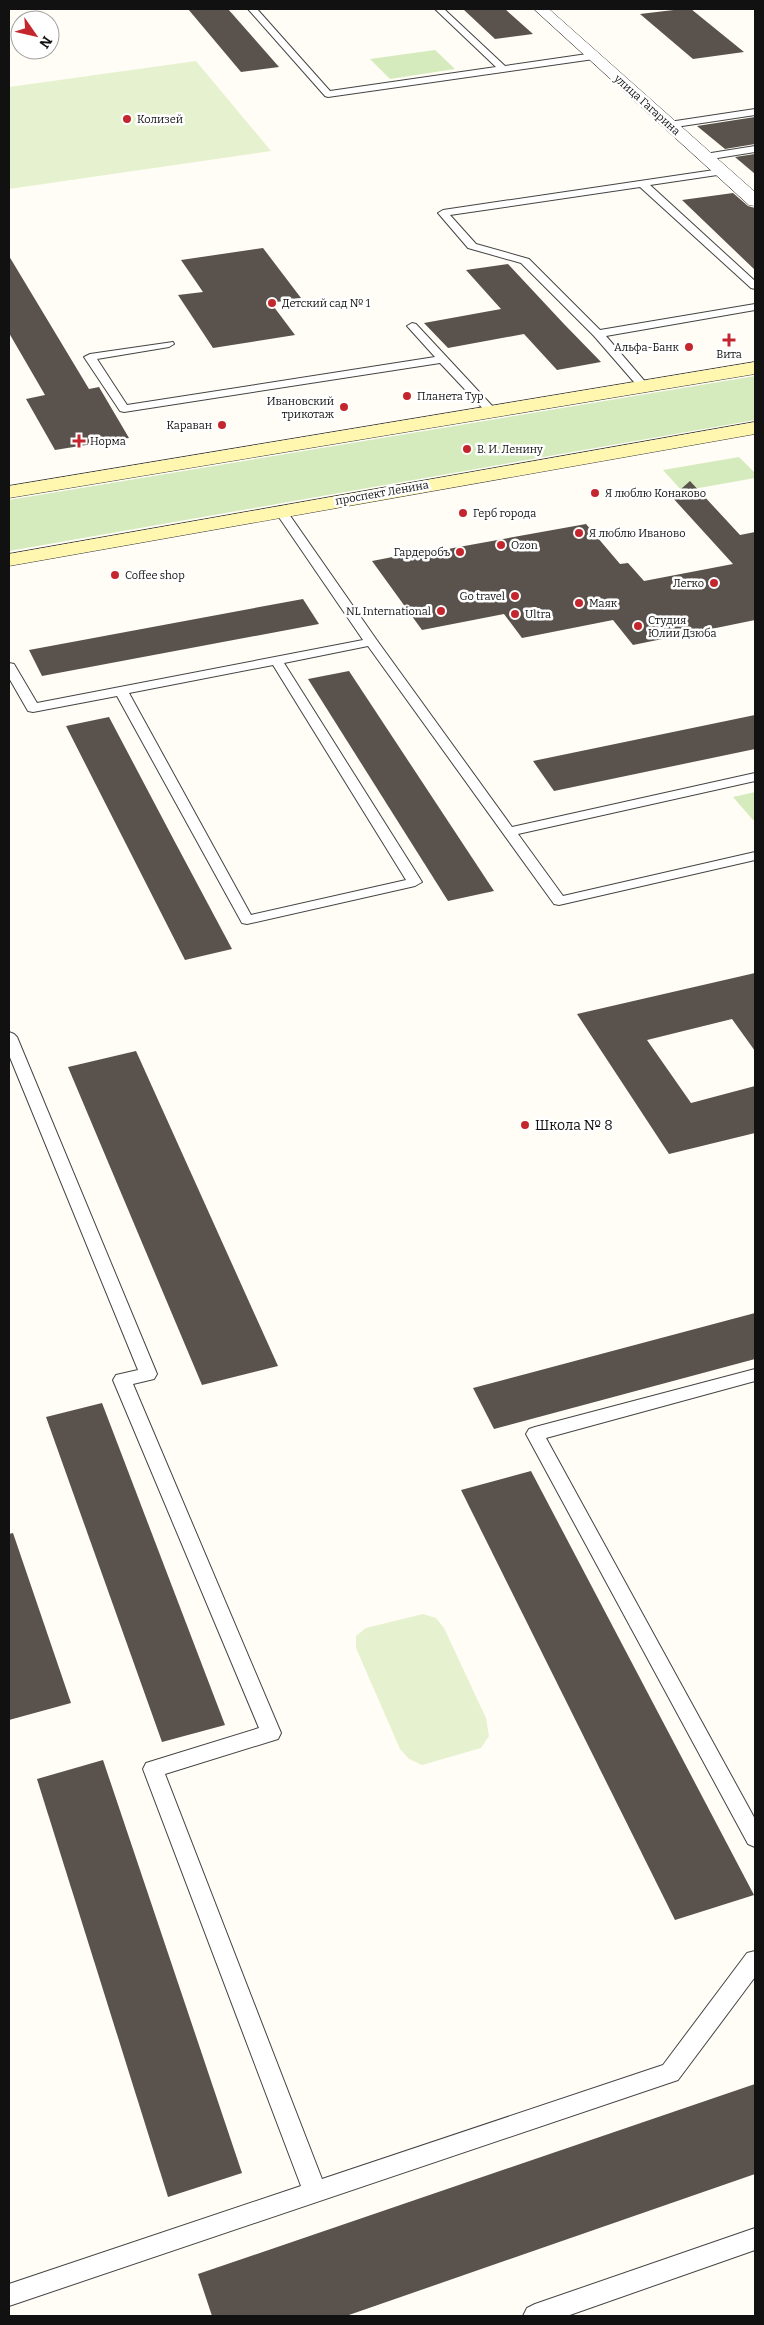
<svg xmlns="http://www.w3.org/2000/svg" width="764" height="2325" viewBox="0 0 764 2325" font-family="Bitter,serif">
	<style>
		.green { fill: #d5ebbd }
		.pitch { fill: #e6f2cf }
		.building { fill: #5a524d }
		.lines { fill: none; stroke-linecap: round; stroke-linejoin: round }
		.lane-casing { stroke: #444; stroke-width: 2 }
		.street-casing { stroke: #444; stroke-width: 1 }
		.secondary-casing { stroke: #333; stroke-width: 1 }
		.lane { fill: #fff; fill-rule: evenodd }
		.street { fill: #fff; fill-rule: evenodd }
		.secondary { fill: #fff6b0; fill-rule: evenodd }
		.poi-dot { fill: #c4262e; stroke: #fff; stroke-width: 2 }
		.labels { text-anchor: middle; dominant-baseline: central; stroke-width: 5; stroke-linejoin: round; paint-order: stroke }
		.far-street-label { font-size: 11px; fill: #111; stroke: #fff }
		.far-poi-label { font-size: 11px; fill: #111; stroke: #fff; text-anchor: start }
		.poi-label { font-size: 14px; fill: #111; stroke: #fff; text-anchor: start }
	</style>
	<rect width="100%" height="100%" fill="#fffdf5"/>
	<g class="green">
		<polygon points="435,50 455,69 390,79 370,59"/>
		<polygon points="755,376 755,420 9,551 9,500"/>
		<polygon points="739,457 755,473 755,478 682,491 663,470"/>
		<polygon points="755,792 755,820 753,820 733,797"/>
	</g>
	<g class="pitch">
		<polygon points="196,61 271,151 9,189 9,87"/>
		<polygon points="423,1614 436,1618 444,1628 486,1718 489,1736 481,1748 422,1765 409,1759 400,1749 356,1648 356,1636 366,1628"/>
	</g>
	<g class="building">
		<polygon points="188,9 228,9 279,67 241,72"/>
		<polygon points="463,9 505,9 533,34 495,39"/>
		<polygon points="682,9 691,9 744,52 693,59 640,14"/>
		<polygon points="755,117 755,144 725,149 697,126"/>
		<polygon points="755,154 755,174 735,157"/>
		<polygon points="733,193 748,206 755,208 755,270 682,200"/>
		<polygon points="263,248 301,298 271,303 295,335 213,348 178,295 203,292 181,260"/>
		<polygon points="9,256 89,389 99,387 129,438 55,450 26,399 45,395 9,333"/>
		<polygon points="508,264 564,324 601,362 557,370 524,334 448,348 424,323 501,309 466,270"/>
		<polygon points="690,481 740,535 755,532 755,620 633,645 613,620 522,638 504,614 422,630 372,561 408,554 409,556 586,524 620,564 628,563 644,581 733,564 672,497"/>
		<polygon points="303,599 319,624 42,676 29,650"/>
		<polygon points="349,671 494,891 448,901 308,679"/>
		<polygon points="755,715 755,749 554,791 533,761"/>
		<polygon points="109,717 176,844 232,949 185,960 66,726"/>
		<polygon points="755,973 755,1051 732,1019 647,1040 691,1103 755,1086 755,1133 669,1154 577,1014"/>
		<polygon points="136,1051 278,1366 202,1385 68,1067"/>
		<polygon points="755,1313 755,1359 494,1429 473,1388"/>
		<polygon points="102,1403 225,1725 162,1742 46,1417"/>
		<polygon points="531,1471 754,1895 675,1920 461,1490"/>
		<polygon points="13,1533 71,1703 9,1720 9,1534"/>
		<polygon points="103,1760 242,2173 168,2197 37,1779"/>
		<polygon points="755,2084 755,2174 346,2316 212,2316 198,2274"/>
	</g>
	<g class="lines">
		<defs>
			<g id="lane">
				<polygon points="248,9 257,9 330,91 496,67 435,9 444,9 505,66 594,53 599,56 594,59 328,97 325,96"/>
				<polygon points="755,109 755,115 669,128 664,125 669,122"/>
				<polygon points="755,146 755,152 705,160 700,157 705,154"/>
				<polygon points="721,169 726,172 724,174 650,185 755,281 755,289 751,288 640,187 450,215 476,244 529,259 600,330 755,304 755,310 606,336 648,385 650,387 648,389 640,389 594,336 521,263 468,248 438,213 443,210"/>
				<polygon points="412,323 416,324 496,410 498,412 496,414 488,414 440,363 124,412 120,411 84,357 90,354 173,342 174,344 169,347 97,359 127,405 435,357 407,326"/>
				<path d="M280,506L284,507L376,639L512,827L755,773V781L518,834L563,896L755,852V860L559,905L554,904L368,646L284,663L422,882L415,886L247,924L242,923L117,696L33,712L28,711L9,678V663L14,664L37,703L363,640L274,510ZM273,665L406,880L251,915L129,693Z"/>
				<polygon points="9,1032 14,1034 17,1037 157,1374 154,1379 133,1384 281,1733 278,1739 165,1774 322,2179 663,2065 747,1953 755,1951 755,1977 678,2080 9,2306 9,2284 301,2186 143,1769 146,1763 259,1728 113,1380 116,1375 138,1370 9,1055"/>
				<polygon points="755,1369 755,1381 546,1438 755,1819 755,1847 748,1844 526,1434 529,1429 535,1427"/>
				<polygon points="755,2228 755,2250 567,2316 523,2316 527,2308 535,2304"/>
			</g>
			<polygon id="street" points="534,9 549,9 755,192 755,206 749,205"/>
			<g id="secondary">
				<polygon points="755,362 755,374 9,498 9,486"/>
				<polygon points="755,422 755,434 9,566 9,554"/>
			</g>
		</defs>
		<use href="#lane" class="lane-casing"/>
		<use href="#street" class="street-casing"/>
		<use href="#secondary" class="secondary-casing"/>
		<use href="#lane" class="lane"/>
		<use href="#street" class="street"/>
		<use href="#secondary" class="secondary"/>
	</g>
	<g class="poi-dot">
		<circle cx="127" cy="119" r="5"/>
		<circle cx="272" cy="303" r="5"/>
		<path d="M726.5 332.5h5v5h5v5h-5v5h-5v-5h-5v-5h5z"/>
		<circle cx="689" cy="347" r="5"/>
		<circle cx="407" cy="396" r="5"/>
		<circle cx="344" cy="407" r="5"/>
		<circle cx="222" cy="425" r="5"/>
		<path d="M76.5 433.5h5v5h5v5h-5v5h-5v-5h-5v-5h5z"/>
		<circle cx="467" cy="449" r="5"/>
		<circle cx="595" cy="493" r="5"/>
		<circle cx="463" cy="513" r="5"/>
		<circle cx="579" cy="533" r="5"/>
		<circle cx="501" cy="545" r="5"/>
		<circle cx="460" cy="552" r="5"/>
		<circle cx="115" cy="575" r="5"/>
		<circle cx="714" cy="583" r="5"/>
		<circle cx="515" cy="596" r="5"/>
		<circle cx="579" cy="603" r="5"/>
		<circle cx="441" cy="611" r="5"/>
		<circle cx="515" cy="614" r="5"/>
		<circle cx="638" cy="626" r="5"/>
		<circle cx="525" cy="1125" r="5"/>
	</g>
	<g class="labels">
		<g class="far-street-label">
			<text transform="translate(647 105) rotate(42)">улица Гагарина</text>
			<text transform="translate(382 493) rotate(-10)">проспект Ленина</text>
		</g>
		<g class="far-poi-label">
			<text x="137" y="119">Колизей</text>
			<text x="282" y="303">Детский сад № 1</text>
			<text x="679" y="347" text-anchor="end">Альфа-Банк</text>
			<text x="729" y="354" text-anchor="middle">Вита</text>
			<text x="417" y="396">Планета Тур</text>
			<text x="334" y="401" text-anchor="end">Ивановский<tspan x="334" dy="13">трикотаж</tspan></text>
			<text x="212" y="425" text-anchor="end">Караван</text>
			<text x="90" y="441">Норма</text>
			<text x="477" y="449">В. И. Ленину</text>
			<text x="605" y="493">Я люблю Конаково</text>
			<text x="473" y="513">Герб города</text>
			<text x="589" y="533">Я люблю Иваново</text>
			<text x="511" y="545">Ozon</text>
			<text x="450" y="552" text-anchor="end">Гардеробъ</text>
			<text x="125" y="575">Coffee shop</text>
			<text x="704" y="583" text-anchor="end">Легко</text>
			<text x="505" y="596" text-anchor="end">Go travel</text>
			<text x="589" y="603">Маяк</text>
			<text x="431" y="611" text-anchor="end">NL International</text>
			<text x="525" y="614">Ultra</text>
			<text x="648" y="620">Студия<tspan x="648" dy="13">Юлии Дзюба</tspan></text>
		</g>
		<g class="poi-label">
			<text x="535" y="1125">Школа № 8</text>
		</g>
	</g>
	<rect width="764" height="2325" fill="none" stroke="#111111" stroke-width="20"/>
	<g transform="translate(35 35) rotate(124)"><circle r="24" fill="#ffffff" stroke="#a0a0a0"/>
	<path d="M0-4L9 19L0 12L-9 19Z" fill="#c4262e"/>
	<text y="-8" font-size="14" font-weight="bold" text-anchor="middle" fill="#111111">N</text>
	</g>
</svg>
